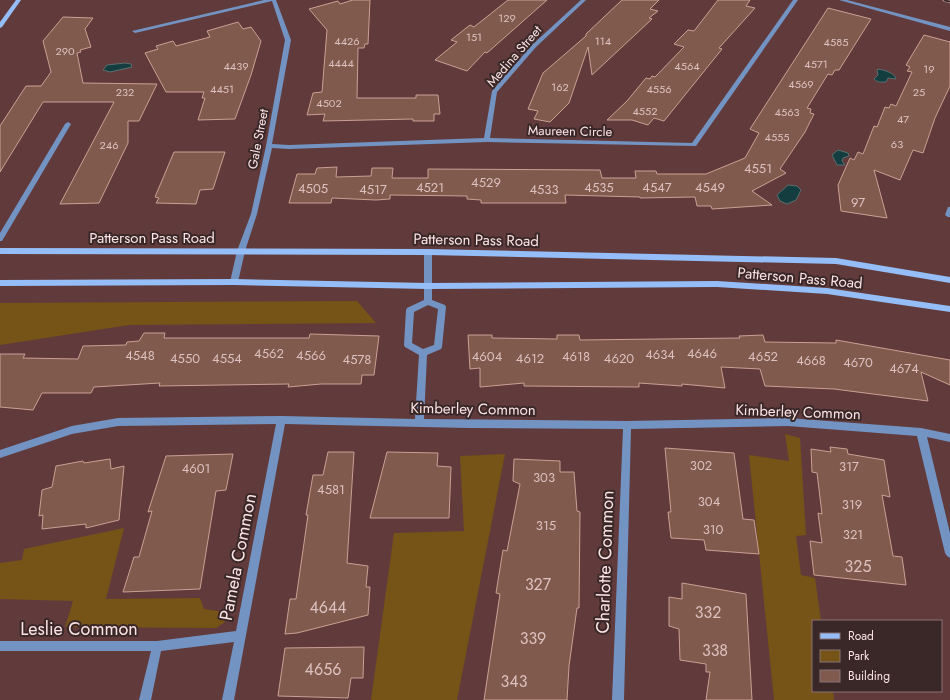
<svg xmlns="http://www.w3.org/2000/svg" width="950" height="700" viewBox="0 0 950 700" font-family="Jost,sans-serif">
	<style>
		.green { fill: #765316 }
		.water { fill: #133d3e; stroke: #596f70 }
		.building { fill: #815a4e; stroke: #cba093 }
		.lines { fill: none; stroke-linecap: round; stroke-linejoin: round }
		.street { fill: #7394c3; fill-rule: evenodd }
		.secondary { fill: #95bef9; fill-rule: evenodd }
		.rail-casing { stroke: #b29393; stroke-width: 3 }
		.rail { stroke: #3a2828; stroke-width: 2; stroke-dasharray: 6; stroke-linecap: butt }
		.labels { text-anchor: middle; dominant-baseline: central; stroke-width: 4; stroke-linejoin: round; paint-order: stroke }
		.far-number-label { font-size: 11px; fill: #ddc1be }
		.far-street-label { font-size: 13px; fill: #fce3e3; stroke: #3a2828 }
		.number-label { font-size: 13px; fill: #ddc1be }
		.street-label { font-size: 15px; fill: #fce3e3; stroke: #3a2828 }
		.near-number-label { font-size: 16px; fill: #ddc1be }
		.near-street-label { font-size: 18px; fill: #fce3e3; stroke: #3a2828 }
	</style>
	<rect width="100%" height="100%" fill="#613b3c"/>
	<g class="green">
		<polygon points="357,301 376,323 129,325 0,345 0,303"/>
		<polygon points="785,434 800,438 806,535 796,536 801,575 815,578 821,621 813,621 813,691 833,691 834,700 774,700 749,455 789,461"/>
		<polygon points="505,454 457,700 371,700 394,533 464,531 460,456"/>
		<polygon points="124,528 106,599 200,598 204,609 224,612 225,622 216,628 65,627 73,601 0,599 0,563 22,560 24,549"/>
	</g>
	<g class="water">
		<polygon points="125,63 131,64 132,67 110,72 103,70 107,65"/>
		<path d="M878,69C884,70 895,73 896,79L888,78L886,82C881,82 878,83 874,79L878,75L877,70Z"/>
		<polygon points="838,150 848,153 849,156 843,158 842,161 845,165 837,165 832,155"/>
		<polygon points="788,185 797,186 801,190 796,200 787,204 780,201 777,195"/>
	</g>
	<g class="building">
		<polygon points="353,0 370,0 368,44 365,44 364,48 358,48 357,98 416,98 416,95 438,95 440,114 434,114 434,121 413,121 413,119 323,121 325,114 307,115 313,93 322,92 327,30 309,9 338,1 340,4"/>
		<polygon points="508,0 547,0 487,53 485,52 467,71 435,60 457,42 451,40 470,25 474,27"/>
		<polygon points="622,0 659,0 650,9 658,11 649,18 652,19 592,75 588,47 569,103 550,122 534,119 538,111 528,109 543,73 586,36 586,34"/>
		<polygon points="718,0 750,0 746,6 755,8 719,48 722,49 664,121 654,118 648,125 632,120 607,120 627,101 646,78 650,79 652,76 655,77 684,47 674,44 688,30 694,31"/>
		<polygon points="828,8 871,19 839,70 835,70 832,75 828,74 807,108 811,109 810,113 814,114 805,132 780,169 786,173 752,191 772,205 712,209 711,206 697,206 695,197 640,198 640,197 565,195 566,203 481,203 481,200 467,199 467,196 390,195 390,199 376,200 332,198 331,203 289,203 297,174 315,174 317,168 337,167 336,177 371,176 372,168 393,168 392,178 428,178 428,169 600,170 602,178 636,178 635,171 656,171 657,174 706,174 745,158 759,133 750,129"/>
		<polygon points="63,17 93,18 85,29 91,47 80,50 81,52 77,53 83,83 157,84 139,121 128,121 128,143 99,203 60,204 114,102 43,102 0,172 0,126 26,86 41,86 51,72 43,41"/>
		<polygon points="238,22 243,29 251,27 261,41 251,75 235,119 198,120 205,98 202,98 204,92 166,92 145,53 158,49 156,46 173,41 176,46 210,37 207,31"/>
		<polygon points="924,35 950,42 950,86 935,118 923,153 913,150 900,180 874,170 887,218 841,211 838,185 850,158 854,160 858,152 863,154 874,126 877,127 885,107 889,108 891,104 896,106 912,72 907,71 910,67 906,65"/>
		<polygon points="174,152 225,152 213,189 200,190 196,204 156,203 159,198 155,197"/>
		<polygon points="144,333 165,333 164,338 309,338 310,334 379,336 374,375 362,375 361,384 321,384 288,387 289,384 159,386 160,383 94,387 91,393 42,393 33,410 0,407 0,354 25,354 23,358 78,359 83,346 126,345 127,342 139,341"/>
		<polygon points="468,335 492,335 492,338 557,339 557,335 579,335 580,340 740,338 739,336 763,335 765,342 836,343 836,340 950,360 950,385 921,372 928,401 834,389 765,386 760,369 721,367 725,388 682,384 682,386 639,383 639,387 524,386 524,383 480,387 480,368 470,369"/>
		<polygon points="830,447 847,449 848,454 884,460 890,497 882,495 893,556 902,557 906,585 814,575 810,541 822,543 818,513 822,514 817,473 812,472 811,449 831,452"/>
		<polygon points="665,448 734,453 743,519 754,520 759,554 706,550 704,540 671,538 668,512 671,512"/>
		<polygon points="328,452 354,452 347,563 368,566 366,587 370,587 368,615 297,633 285,634 290,599 296,599 308,515 306,515 313,475 323,475"/>
		<polygon points="387,452 438,453 437,466 451,467 449,518 370,518"/>
		<polygon points="233,454 226,490 216,491 200,589 123,592 134,557 139,557 152,511 148,512 166,456"/>
		<polygon points="110,459 111,469 124,466 119,520 86,528 86,524 42,529 43,515 39,516 42,490 52,487 56,466 83,461 84,463"/>
		<polygon points="514,459 560,461 560,472 574,472 577,511 580,512 579,608 577,608 569,666 567,700 484,700 500,594 496,593 503,550 507,551 520,484 513,481"/>
		<polygon points="682,583 746,594 752,700 706,700 710,672 706,672 706,664 680,660 679,629 669,626 669,597 682,599"/>
		<polygon points="364,647 363,678 351,678 348,698 278,696 285,648"/>
	</g>
	<g class="lines">
		<g class="street">
			<polygon points="264,0 276,0 291,40 272,144 289,145 484,138 492,91 532,45 581,0 586,0 536,47 497,92 490,138 692,143 793,0 798,0 696,146 487,142 289,149 272,148 257,214 245,251 238,282 234,285 230,282 237,251 251,214 266,146 285,40 272,1 135,33 132,31"/>
			<polygon points="839,0 847,0 950,27 950,31"/>
			<polygon points="68,122 71,124 2,241 0,241 0,233 65,124"/>
			<polygon points="948,207 950,207 950,217 948,217 945,215"/>
			<path d="M428,249L432,252V300L445,305L446,307L442,347L441,349L427,355L424,419L627,421L788,418L921,428L950,434V442L927,437L950,533V558L947,556L945,553L917,436L788,426L631,429L624,700H612L623,429L469,428L285,424L234,700H222L234,642L161,651L151,700H139L151,651H0V641H157L236,631L276,424L118,426L72,434L0,458V450L72,426L118,418L281,416L415,419L419,355L405,347L404,345L406,310L407,308L424,300V252ZM428,305L438,309L434,345L423,349L412,343L414,312Z"/>
		</g>
		<g class="secondary">
			<polygon points="16,0 21,0 2,27 0,28 0,22"/>
			<polygon points="0,248 428,249 836,258 950,277 950,283 836,264 428,255 0,254"/>
			<polygon points="234,279 428,283 717,281 827,288 950,306 950,312 827,294 717,287 428,289 234,285 0,286 0,280"/>
		</g>
		<defs>
			<polyline id="rail" points="944,0 950,2"/>
		</defs>
		<use href="#rail" class="rail-casing"/>
		<use href="#rail" class="rail"/>
	</g>
	<g class="labels">
		<g class="far-number-label">
			<text x="507" y="18">129</text>
			<text x="474" y="37">151</text>
			<text x="347" y="41">4426</text>
			<text x="603" y="41">114</text>
			<text x="836" y="42">4585</text>
			<text x="65" y="51">290</text>
			<text x="341" y="63">4444</text>
			<text x="816" y="64">4571</text>
			<text x="236" y="66">4439</text>
			<text x="687" y="66">4564</text>
			<text x="929" y="69">19</text>
			<text x="801" y="84">4569</text>
			<text x="560" y="87">162</text>
			<text x="222" y="89">4451</text>
			<text x="659" y="89">4556</text>
			<text x="125" y="92">232</text>
			<text x="919" y="92">25</text>
			<text x="329" y="103">4502</text>
			<text x="645" y="111">4552</text>
			<text x="787" y="112">4563</text>
			<text x="903" y="119">47</text>
			<text x="777" y="137">4555</text>
			<text x="897" y="144">63</text>
			<text x="109" y="145">246</text>
		</g>
		<g class="far-street-label">
			<text transform="translate(514 56) rotate(-49)">Medina Street</text>
			<text transform="translate(570 131) rotate(1)">Maureen Circle</text>
			<text transform="translate(258 139) rotate(-79)">Gale Street</text>
		</g>
		<g class="number-label">
			<text x="758" y="168">4551</text>
			<text x="486" y="182">4529</text>
			<text x="430" y="187">4521</text>
			<text x="599" y="187">4535</text>
			<text x="657" y="187">4547</text>
			<text x="710" y="187">4549</text>
			<text x="313" y="188">4505</text>
			<text x="373" y="189">4517</text>
			<text x="544" y="189">4533</text>
			<text x="858" y="202">97</text>
			<text x="269" y="353">4562</text>
			<text x="702" y="353">4646</text>
			<text x="660" y="354">4634</text>
			<text x="140" y="355">4548</text>
			<text x="311" y="355">4566</text>
			<text x="487" y="356">4604</text>
			<text x="576" y="356">4618</text>
			<text x="763" y="356">4652</text>
			<text x="185" y="358">4550</text>
			<text x="227" y="358">4554</text>
			<text x="530" y="358">4612</text>
			<text x="619" y="358">4620</text>
			<text x="357" y="359">4578</text>
			<text x="811" y="360">4668</text>
			<text x="858" y="362">4670</text>
			<text x="904" y="368">4674</text>
			<text x="701" y="465">302</text>
			<text x="849" y="466">317</text>
			<text x="196" y="468">4601</text>
			<text x="544" y="477">303</text>
			<text x="331" y="489">4581</text>
			<text x="709" y="501">304</text>
			<text x="852" y="504">319</text>
			<text x="546" y="525">315</text>
			<text x="713" y="529">310</text>
			<text x="853" y="534">321</text>
		</g>
		<g class="street-label">
			<text x="152" y="238">Patterson Pass Road</text>
			<text transform="translate(476 240) rotate(1)">Patterson Pass Road</text>
			<text transform="translate(800 278) rotate(5)">Patterson Pass Road</text>
			<text transform="translate(473 409) rotate(1)">Kimberley Common</text>
			<text transform="translate(798 412) rotate(2)">Kimberley Common</text>
		</g>
		<g class="near-number-label">
			<text x="858" y="566">325</text>
			<text x="538" y="584">327</text>
			<text x="328" y="607">4644</text>
			<text x="708" y="612">332</text>
			<text x="533" y="638">339</text>
			<text x="715" y="650">338</text>
			<text x="323" y="669">4656</text>
			<text x="514" y="681">343</text>
		</g>
		<g class="near-street-label">
			<text transform="translate(238 557) rotate(-79)">Pamela Common</text>
			<text transform="translate(605 562) rotate(-88)">Charlotte Common</text>
			<text x="79" y="629">Leslie Common</text>
		</g>
	</g>
	<rect x="812" y="620" width="130" height="72" fill="#3a2828" stroke="#887373"/>
	<rect x="820" y="633" width="20" height="6" fill="#95bef9" stroke="#887373"/>
	<text x="848" y="640" font-size="12" fill="#fce3e3">Road</text>
	<rect x="820" y="650" width="20" height="12" fill="#765316" stroke="#887373"/>
	<text x="848" y="660" font-size="12" fill="#fce3e3">Park</text>
	<rect x="820" y="670" width="20" height="12" fill="#815a4e" stroke="#887373"/>
	<text x="848" y="680" font-size="12" fill="#fce3e3">Building</text>
</svg>
